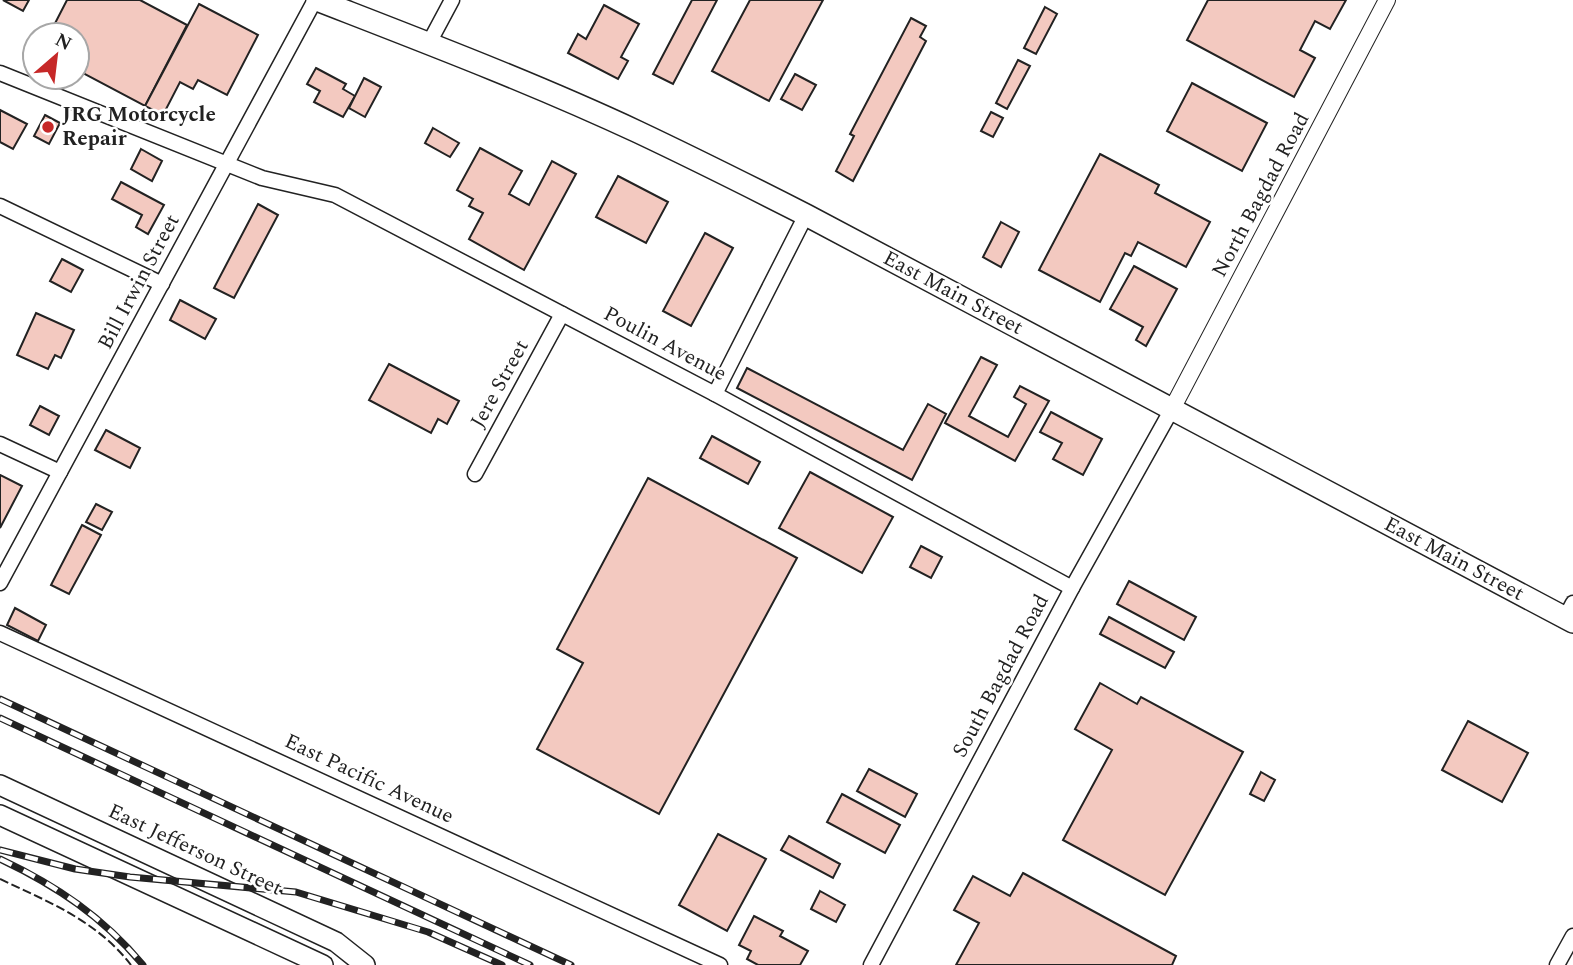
<svg xmlns="http://www.w3.org/2000/svg" width="1573" height="965" viewBox="0 0 1573 965" font-family="Spectral,serif">
	<style>
		.building { fill: #f3c9c0; stroke: #222; stroke-width: 2 }
		.lines { fill: none; stroke-linecap: round; stroke-linejoin: round }
		.minor-casing { stroke: #222; stroke-width: 17 }
		.tertiary-casing { stroke: #222; stroke-width: 18 }
		.secondary-casing { stroke: #222; stroke-width: 22 }
		.primary-casing { stroke: #222; stroke-width: 24 }
		.minor { stroke: #fff; stroke-width: 14 }
		.tertiary { stroke: #fff; stroke-width: 16 }
		.secondary { stroke: #fff; stroke-width: 19 }
		.primary { stroke: #fff; stroke-width: 21 }
		.rail-casing { stroke: #222; stroke-width: 7 }
		.rail { stroke: #fff; stroke-width: 4.5; stroke-dasharray: 13; stroke-linecap: butt }
		.fence { stroke: #222; stroke-width: 2; stroke-dasharray: 9 3.5; stroke-linecap: butt }
		.poi-dot { fill: #c62828; stroke: #fff; stroke-width: 2.5 }
		.labels { text-anchor: middle; dominant-baseline: central; stroke-width: 5; stroke-linejoin: round; paint-order: stroke }
		.poi-label { font-size: 21px; font-weight: bold; fill: #222; stroke: #fff; text-anchor: start }
		.street-label { font-size: 21px; fill: #222; stroke: #fff }
	</style>
	<rect width="100%" height="100%" fill="#fff"/>
	<g class="building">
		<polygon points="3,0 29,0 23,11"/>
		<polygon points="67,0 140,0 187,25 145,106 77,70 77,35 49,35"/>
		<polygon points="692,0 717,0 673,84 653,74"/>
		<polygon points="750,0 823,0 769,101 712,71"/>
		<polygon points="1208,0 1346,0 1330,29 1315,21 1300,50 1315,58 1294,97 1187,40"/>
		<polygon points="199,4 258,35 227,95 198,80 193,89 180,82 163,115 145,106"/>
		<polygon points="604,5 639,24 621,57 628,61 618,79 568,53 578,34 586,39"/>
		<polygon points="1045,7 1057,14 1036,54 1024,48"/>
		<polygon points="911,18 926,26 920,37 926,41 853,181 836,171 854,136 850,134"/>
		<polygon points="1018,60 1030,66 1007,109 996,103"/>
		<polygon points="316,68 346,84 343,89 355,96 343,117 314,102 320,91 307,84"/>
		<polygon points="795,74 816,85 802,110 781,99"/>
		<polygon points="364,78 381,87 365,117 349,108"/>
		<polygon points="1192,83 1267,123 1242,171 1167,131"/>
		<polygon points="0,110 27,124 13,149 0,142"/>
		<polygon points="991,112 1003,118 993,137 981,131"/>
		<polygon points="45,115 60,123 49,144 34,136"/>
		<polygon points="433,128 459,143 450,157 425,143"/>
		<polygon points="480,148 522,171 509,194 529,205 552,161 576,174 524,270 469,239 483,213 469,206 473,199 457,190"/>
		<polygon points="141,149 162,161 152,181 131,169"/>
		<polygon points="1100,154 1159,185 1155,193 1210,222 1186,267 1138,242 1131,256 1125,253 1100,302 1039,270"/>
		<polygon points="618,176 668,202 646,243 596,217"/>
		<polygon points="121,182 164,205 148,234 136,227 142,215 112,199"/>
		<polygon points="258,204 278,215 234,298 214,288"/>
		<polygon points="1001,222 1019,232 1001,267 983,257"/>
		<polygon points="705,233 733,248 691,326 663,311"/>
		<polygon points="62,259 83,270 71,292 50,281"/>
		<polygon points="1134,266 1177,289 1146,346 1136,340 1143,327 1110,309"/>
		<polygon points="180,300 216,319 205,339 170,320"/>
		<polygon points="36,313 74,330 61,358 55,355 48,369 17,355"/>
		<polygon points="981,357 997,365 969,416 1008,437 1026,404 1014,397 1020,386 1049,401 1015,461 945,423"/>
		<polygon points="389,364 459,401 447,424 438,419 431,433 369,400"/>
		<polygon points="747,368 903,450 928,404 946,414 912,480 737,388"/>
		<polygon points="40,406 59,416 49,435 30,425"/>
		<polygon points="1051,412 1102,439 1083,475 1053,459 1062,443 1040,432"/>
		<polygon points="106,430 140,448 130,468 95,450"/>
		<polygon points="712,436 760,462 748,484 700,458"/>
		<polygon points="810,472 893,517 862,573 779,528"/>
		<polygon points="0,475 22,486 0,528"/>
		<polygon points="648,478 797,558 659,814 537,749 583,663 557,649"/>
		<polygon points="96,504 112,512 102,530 86,522"/>
		<polygon points="82,525 101,535 69,594 51,585"/>
		<polygon points="921,546 942,557 931,578 910,567"/>
		<polygon points="1129,581 1196,617 1184,640 1117,604"/>
		<polygon points="15,608 46,625 38,641 7,625"/>
		<polygon points="1109,617 1174,652 1165,668 1100,634"/>
		<polygon points="1100,683 1137,704 1141,697 1243,752 1165,895 1063,840 1112,750 1075,729"/>
		<polygon points="1468,721 1528,753 1502,802 1442,770"/>
		<polygon points="869,769 917,794 905,817 857,791"/>
		<polygon points="1261,772 1275,780 1264,801 1250,794"/>
		<polygon points="842,794 900,825 885,853 827,822"/>
		<polygon points="718,834 766,859 727,931 679,905"/>
		<polygon points="789,836 840,864 833,878 781,850"/>
		<polygon points="1023,873 1176,956 1172,965 956,965 979,923 954,910 973,876 1010,896"/>
		<polygon points="820,891 845,905 836,922 811,909"/>
		<polygon points="754,916 783,931 780,936 808,951 800,965 758,965 747,959 751,951 739,945"/>
	</g>
	<g class="lines">
		<defs>
			<g id="minor">
				<polyline points="429,43 452,0"/>
				<polyline points="0,73 262,178 335,195 715,394 1072,588"/>
				<polyline points="0,206 162,284"/>
				<polyline points="715,394 806,215"/>
				<polyline points="0,444 60,472"/>
				<polyline points="475,474 562,314"/>
				<polyline points="0,583 315,0"/>
				<polyline points="1565,618 1573,603"/>
				<polyline points="0,633 720,965"/>
				<polyline points="871,965 1072,588 1172,409"/>
				<polyline points="1557,965 1573,936"/>
			</g>
			<polyline id="tertiary" points="1172,409 1387,0"/>
			<g id="secondary">
				<polyline points="0,785 336,942 365,965"/>
				<polyline points="0,815 323,965"/>
			</g>
			<path id="primary" d="M317,0C425,42 533,83 638,132C695,159 751,187 806,215L1573,622"/>
		</defs>
		<use href="#minor" class="minor-casing"/>
		<use href="#tertiary" class="tertiary-casing"/>
		<use href="#secondary" class="secondary-casing"/>
		<use href="#primary" class="primary-casing"/>
		<use href="#minor" class="minor"/>
		<use href="#tertiary" class="tertiary"/>
		<use href="#secondary" class="secondary"/>
		<use href="#primary" class="primary"/>
		<defs>
			<g id="rail">
				<polyline points="0,699 571,965"/>
				<polyline points="0,718 530,965"/>
				<polyline points="0,850 75,869 130,877 296,892 428,932 502,965"/>
				<path d="M0,859C57,886 103,917 143,965"/>
			</g>
		</defs>
		<use href="#rail" class="rail-casing"/>
		<use href="#rail" class="rail"/>
		<path class="fence" d="M0,879C49,902 97,921 131,965"/>
	</g>
	<circle class="poi-dot" cx="48" cy="127" r="7"/>
	<g class="labels">
		<g class="poi-label">
			<text x="62" y="115">JRG Motorcycle<tspan x="62" dy="24">Repair</tspan></text>
		</g>
		<g class="street-label">
			<text transform="translate(1261 195) rotate(-62)">North Bagdad Road</text>
			<text transform="translate(139 282) rotate(-62)">Bill Irwin Street</text>
			<text transform="translate(953 293) rotate(28)">East Main Street</text>
			<text transform="translate(665 344) rotate(28)">Poulin Avenue</text>
			<text transform="translate(500 384) rotate(-61)">Jere Street</text>
			<text transform="translate(1454 559) rotate(28)">East Main Street</text>
			<text transform="translate(1001 676) rotate(-62)">South Bagdad Road</text>
			<text transform="translate(369 779) rotate(25)">East Pacific Avenue</text>
			<text transform="translate(195 850) rotate(25)">East Jefferson Street</text>
		</g>
	</g>
	<g transform="translate(56 56) rotate(28)"><circle r="33" fill="#ffffff" stroke="#a7a7a7" stroke-width="2"/>
	<path d="M0-5L12 26L0 18L-12 26Z" fill="#c62828"/>
	<text y="-10" font-size="19" font-weight="bold" text-anchor="middle" fill="#222222">N</text>
	</g>
</svg>
